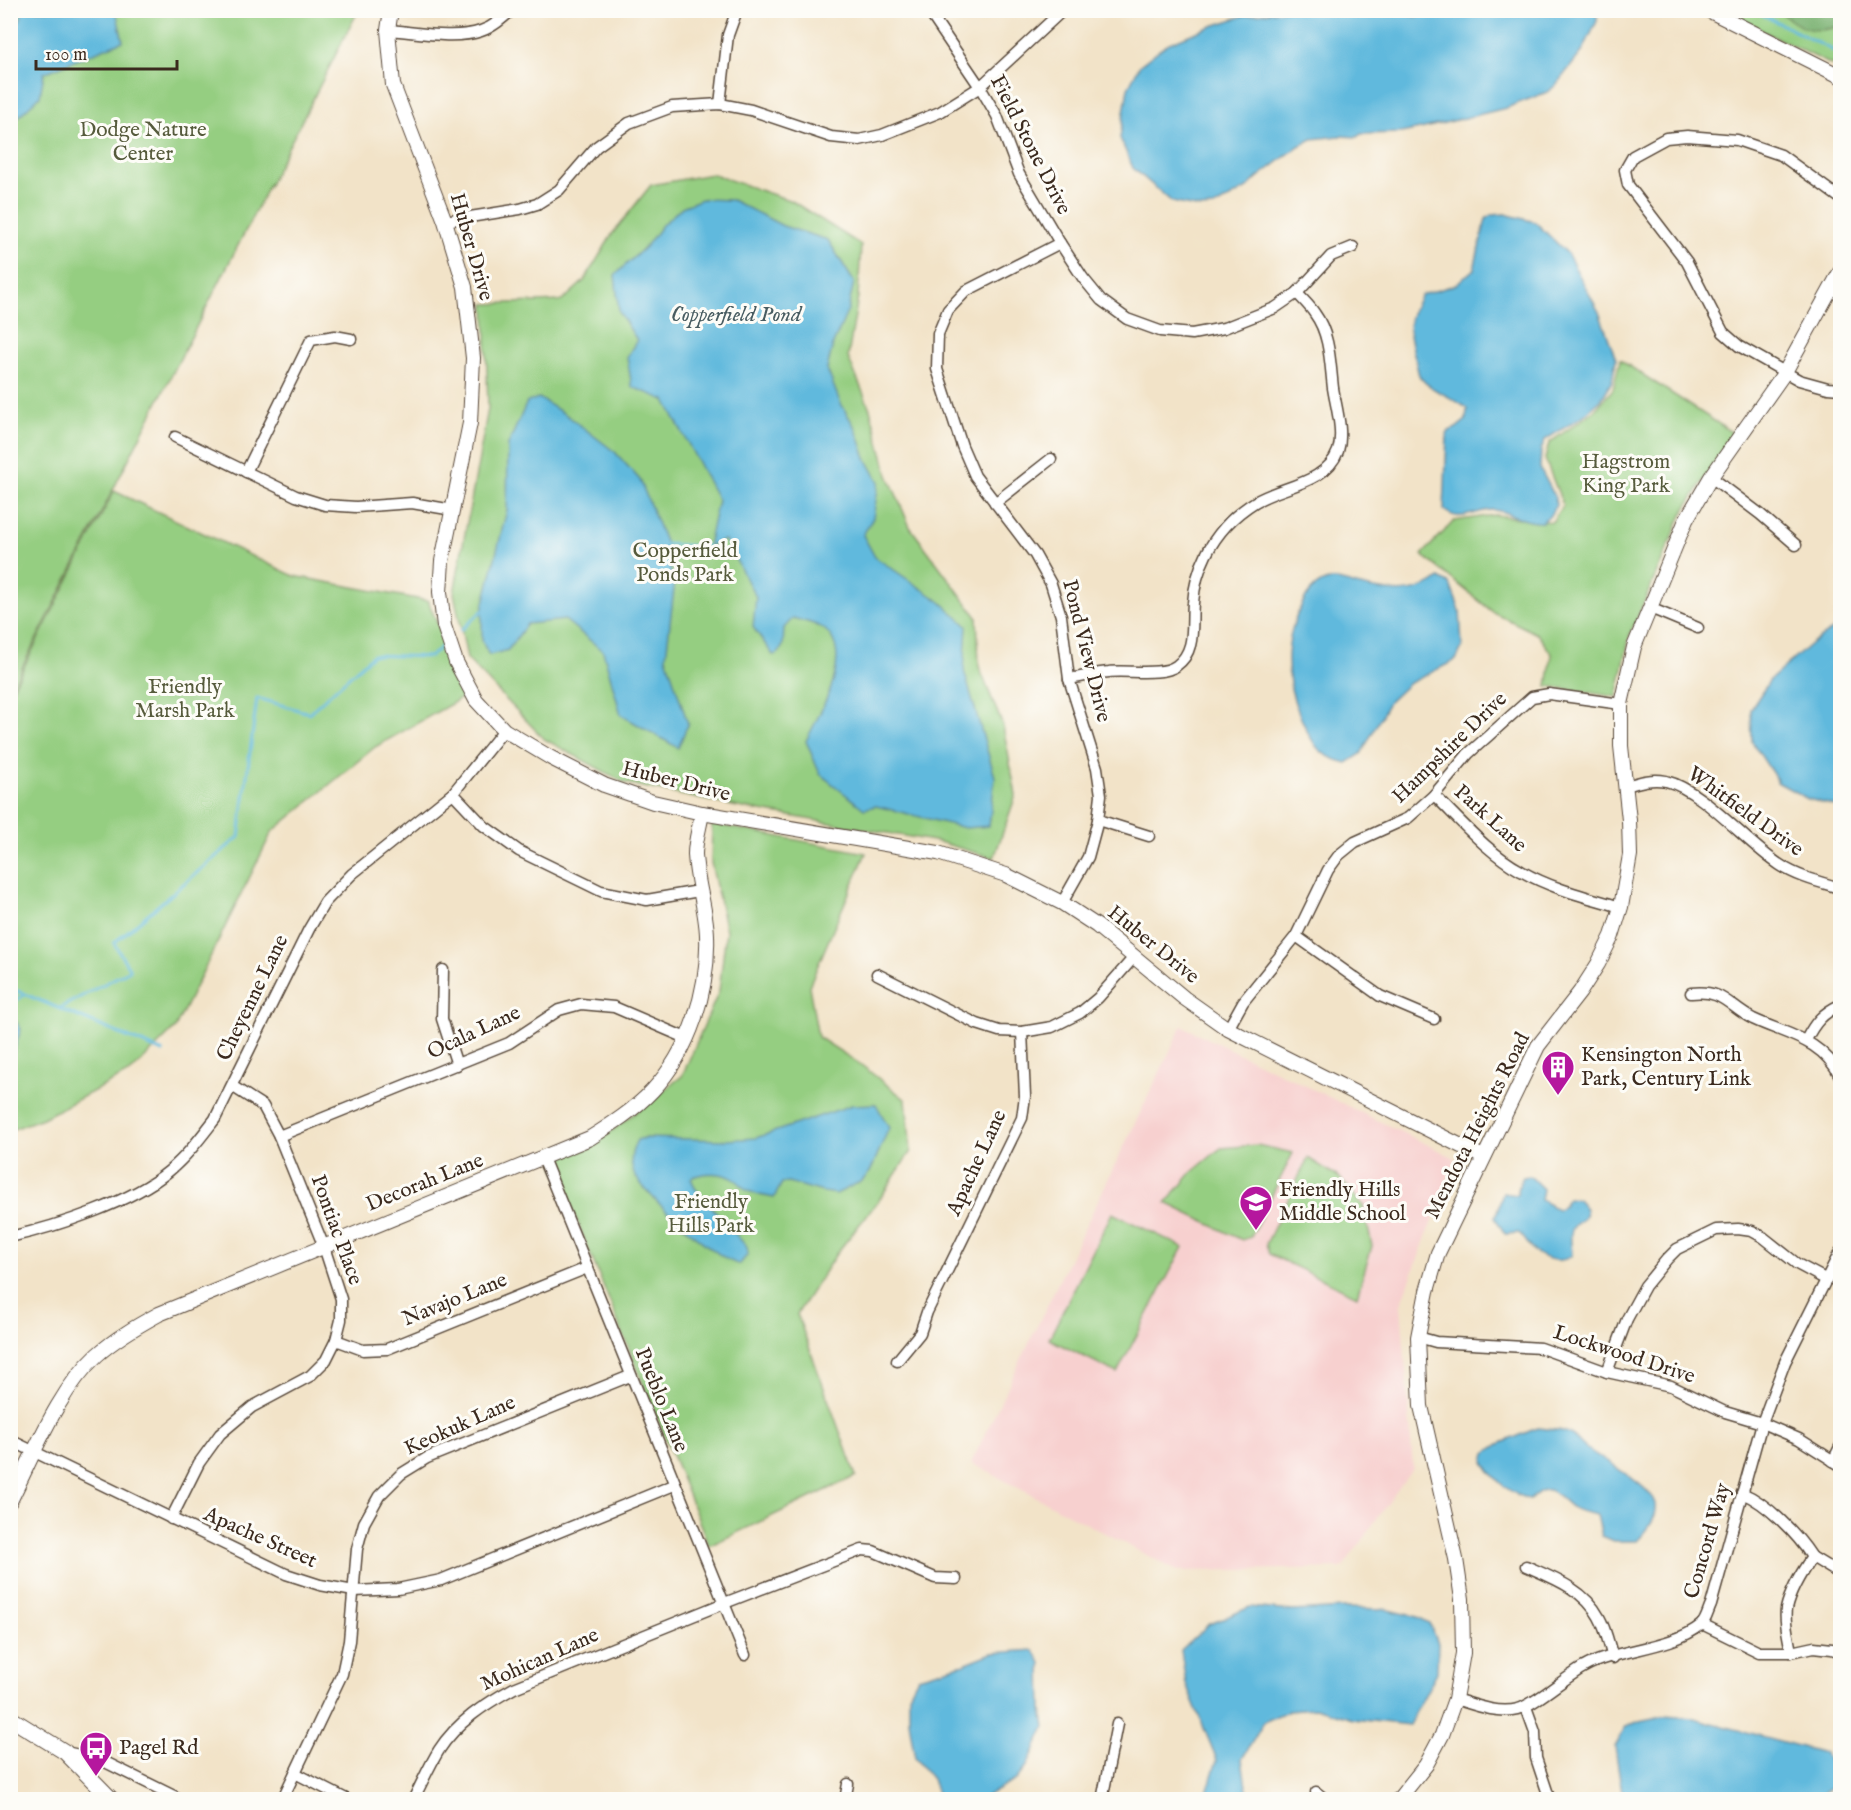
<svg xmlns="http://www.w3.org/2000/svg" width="1851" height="1810" viewBox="0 0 1851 1810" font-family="'IM FELL English',serif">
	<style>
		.built { fill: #f7d0cf }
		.green { fill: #95ce81; stroke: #687c50; stroke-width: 1.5 }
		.forest { fill: #78b16f; stroke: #5a6e46; stroke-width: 1.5 }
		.water { fill: #60b9dd; stroke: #4e727e; stroke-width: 1.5 }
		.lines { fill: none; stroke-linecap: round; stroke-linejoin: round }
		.stream { stroke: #60b9dd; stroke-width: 3 }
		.minor-casing { stroke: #564638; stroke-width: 13 }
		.tertiary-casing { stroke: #564638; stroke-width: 16 }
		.secondary-casing { stroke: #564638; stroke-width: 17 }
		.minor { stroke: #fff; stroke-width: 10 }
		.tertiary { stroke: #fff; stroke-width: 14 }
		.secondary { stroke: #fff; stroke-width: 15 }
		.labels { text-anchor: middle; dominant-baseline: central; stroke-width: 6; stroke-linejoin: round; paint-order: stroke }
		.park-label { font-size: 21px; fill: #565b3c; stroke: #fdfcf7 }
		.street-label { font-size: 21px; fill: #3b2a1e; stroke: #fdfcf7 }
		.poi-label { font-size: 21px; fill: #3b2a1e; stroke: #fdfcf7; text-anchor: start }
		.water-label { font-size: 22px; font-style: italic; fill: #485c61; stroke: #fdfcf7 }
	</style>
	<rect width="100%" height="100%" fill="#fdfcf7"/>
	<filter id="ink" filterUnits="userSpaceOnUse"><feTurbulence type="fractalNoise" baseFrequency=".0167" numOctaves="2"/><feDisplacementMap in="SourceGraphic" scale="12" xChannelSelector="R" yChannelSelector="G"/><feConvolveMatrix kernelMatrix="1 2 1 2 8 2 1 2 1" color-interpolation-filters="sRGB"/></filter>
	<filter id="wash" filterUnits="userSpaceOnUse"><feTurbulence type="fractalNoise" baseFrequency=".008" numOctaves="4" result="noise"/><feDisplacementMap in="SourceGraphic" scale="24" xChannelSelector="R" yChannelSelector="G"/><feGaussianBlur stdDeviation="1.35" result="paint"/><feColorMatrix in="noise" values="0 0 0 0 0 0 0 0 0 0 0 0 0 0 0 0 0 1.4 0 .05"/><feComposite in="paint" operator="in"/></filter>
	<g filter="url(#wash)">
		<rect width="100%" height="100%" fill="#f2e3c8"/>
		<polygon class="built" points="1182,1026 1455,1158 1401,1305 1413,1468 1342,1568 1177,1571 971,1463"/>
		<g class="green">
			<polygon points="11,11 358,11 11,689"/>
			<polygon points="1722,11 1779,11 1787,17 1822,30 1840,26 1840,69"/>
			<polygon points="712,174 792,201 861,245 858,297 848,357 870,409 888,475 910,527 977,617 979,667 1003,726 1016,795 994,858 939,842 738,807 625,783 544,739 467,659 454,593 488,409 485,304 562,301 584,281 613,233 651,185"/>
			<polygon points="1620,360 1733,433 1682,515 1630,634 1617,697 1547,686 1552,654 1537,634 1493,612 1422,555 1454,521 1495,515 1552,522 1563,505 1545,459 1549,443 1594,411 1613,389"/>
			<polygon points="114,491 294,576 428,601 467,695 375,747 272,832 175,1028 132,1071 43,1118 11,1130 11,692"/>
			<polygon points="712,824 866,853 809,986 818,1037 860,1064 906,1100 911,1151 879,1200 836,1254 797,1314 856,1476 709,1546 553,1162 600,1140 682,1076 719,991 726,931 711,863"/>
			<polygon points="1257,1145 1293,1153 1251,1237 1242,1240 1166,1203 1192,1172 1221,1148"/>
			<polygon points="1308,1158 1340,1178 1363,1205 1372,1246 1357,1296 1269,1254 1266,1244"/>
			<polygon points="1112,1213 1183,1247 1117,1373 1049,1339"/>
		</g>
		<path class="forest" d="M1779,11H1840V26C1813,34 1801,30 1779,11Z"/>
		<g class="water">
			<polygon points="23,10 116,11 123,41 44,73 40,96 11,124 11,30 20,20"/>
			<polygon points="1286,10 1385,10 1417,17 1431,10 1594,10 1597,15 1597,21 1582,52 1555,86 1547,92 1506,108 1420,129 1401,133 1361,134 1357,137 1340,136 1312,139 1299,146 1257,178 1247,188 1214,207 1200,208 1172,202 1133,168 1120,138 1128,88 1140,65 1167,44 1209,27 1243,16"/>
			<path d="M702,199L732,200L783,226L828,240L854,282L848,310L833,344L827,369L840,402L856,429L866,458L879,482L873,518L863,535L875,557L941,602L967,626L964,671L995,777L989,826L965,828L876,806L864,809L820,774L806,741C820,712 856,655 824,629C816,623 802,621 793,618L784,628L783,645L779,653L773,655L753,627L756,597L725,540L708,546L718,500L665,400L632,387L627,357L637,340L619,312L615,275L647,245L662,225L682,207Z"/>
			<path d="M1505,214L1535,222L1567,253L1599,312L1616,359L1612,381L1601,400L1583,416L1545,440L1541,450L1540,468L1555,497L1556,505L1549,517L1546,518L1543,522C1525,524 1510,511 1493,510C1475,510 1460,524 1444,510L1447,435L1449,431L1456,428L1466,420L1467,409C1454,396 1431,392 1420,377C1417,372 1417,363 1415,358C1408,329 1405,323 1421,295L1455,285L1474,269L1486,219L1491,215Z"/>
			<polygon points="539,398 568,416 615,452 640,480 666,544 674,589 666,657 688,724 678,748 621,715 603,651 565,620 527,624 508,650 489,655 482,641 482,611 507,510 508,445 527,402"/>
			<path d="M1439,578L1450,584L1460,611L1462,647L1456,660L1408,684L1389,702L1361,754L1347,763C1317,756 1313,744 1301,718C1283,679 1283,636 1305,599C1310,591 1318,582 1329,580C1337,578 1348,583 1356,585C1384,592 1415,598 1439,578Z"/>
			<polygon points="1840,625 1840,807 1808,799 1777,782 1777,780 1752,742 1751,709 1770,680 1813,642"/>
			<polygon points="11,1014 21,1029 11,1060"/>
			<path d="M876,1104L889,1128L870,1172L862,1181L836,1194L823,1192L788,1182L782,1183L774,1198C765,1196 755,1195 747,1190C743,1188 740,1183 737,1181C725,1172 703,1171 691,1178L695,1188L747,1247L748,1254L740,1264C722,1264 644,1194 635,1175C629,1162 631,1152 637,1140L644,1138L727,1140L756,1138L852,1105Z"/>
			<path d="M1530,1176L1543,1189L1541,1200L1557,1209L1561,1208L1568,1198L1578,1199C1598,1220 1577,1217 1572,1230C1569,1237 1572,1247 1572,1255C1563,1264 1545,1260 1535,1252C1529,1247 1525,1238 1519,1233L1505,1234L1495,1218L1503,1193L1517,1195L1520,1183L1523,1177Z"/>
			<path d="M1537,1428C1547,1429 1560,1429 1570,1434C1576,1437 1581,1445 1587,1449C1602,1459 1652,1487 1656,1504C1658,1518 1646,1532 1637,1541H1614L1602,1536L1597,1515C1589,1513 1579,1512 1573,1508C1556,1495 1549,1479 1530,1500C1508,1492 1496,1482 1484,1462L1486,1453L1499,1444Z"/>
			<polygon points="1250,1607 1293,1611 1345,1608 1385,1609 1418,1617 1429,1623 1438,1643 1437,1672 1409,1725 1353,1719 1315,1708 1289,1710 1264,1722 1242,1759 1246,1786 1251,1799 1205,1799 1217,1760 1186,1684 1181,1650 1208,1625"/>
			<polygon points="1034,1650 1041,1663 1042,1710 1045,1727 1027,1766 1016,1780 981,1799 939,1799 932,1779 915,1758 912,1741 909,1720 909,1695 918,1677 964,1664 992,1653"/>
			<polygon points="1663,1716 1694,1718 1824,1753 1837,1776 1829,1789 1815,1799 1623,1799 1615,1747 1626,1727 1639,1721"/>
		</g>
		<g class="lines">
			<g class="stream">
				<polyline points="1753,10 1840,54"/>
				<polyline points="666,544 693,546"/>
				<polyline points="702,546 708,546"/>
				<polyline points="461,630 482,611"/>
				<polyline points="10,988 163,1052"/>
				<polyline points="10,1004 26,994"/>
				<polyline points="60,1008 130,970 114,943 239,837 257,698 309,713 373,655 430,657 442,646"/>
			</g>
		</g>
	</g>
	<g filter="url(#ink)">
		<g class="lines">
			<defs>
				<g id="minor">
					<polyline points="928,10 980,87 997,116 1019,174 1060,243 1083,278 1101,300 1127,319 1160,331 1192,334 1224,328 1275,308 1297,293 1331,256 1353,247"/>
					<path d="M388,30C416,32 455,40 481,31C493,27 503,18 512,10"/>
					<polyline points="720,104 728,35 737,10"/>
					<polyline points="1840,198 1781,155 1737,140 1687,136 1666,138 1633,156 1625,170 1628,185 1687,262 1723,332 1739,346 1799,380 1828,388 1840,389"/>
					<polyline points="445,221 520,209 537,204 559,190 596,147 629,123 672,107 720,104 751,110 831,137 859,140 882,135 940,112 980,87 1063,10"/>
					<polyline points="1060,243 966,291 948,310 938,334 937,369 962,446 975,476 1035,555 1051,584 1061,616 1069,679 1097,768 1101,795 1098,820 1088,857 1062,903"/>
					<polyline points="175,437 296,496 325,505 356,507 412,503 453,510"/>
					<polyline points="246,472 311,340 335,336 351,339"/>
					<polyline points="1711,477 1760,514 1796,545"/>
					<polyline points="995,503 1051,459"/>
					<polyline points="1650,608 1698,628"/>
					<path d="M1069,679C1082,677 1096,673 1109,672C1127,670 1163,676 1176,666C1197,651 1191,625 1193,603C1194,587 1199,569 1206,555C1217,533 1234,515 1255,502C1281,486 1326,484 1338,451C1344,432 1336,407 1333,388C1330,363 1330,334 1315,314C1310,306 1303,300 1297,293"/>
					<path d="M1626,786C1639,782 1652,778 1666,781C1703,790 1746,843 1780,865C1798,877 1820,882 1840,888"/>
					<polyline points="453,793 484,826 519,851 601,891 647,900 699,891"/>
					<path d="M1434,795C1461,821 1488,853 1521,871C1552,889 1587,897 1621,907"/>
					<polyline points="1098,820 1149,836"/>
					<polyline points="1296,936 1380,996 1434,1019"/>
					<polyline points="443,970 442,1019 457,1065"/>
					<polyline points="877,974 977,1024 999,1031 1022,1032 1052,1027 1080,1013 1098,998 1135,956"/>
					<path d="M1691,993C1723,989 1728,1006 1753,1019C1787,1035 1822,1039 1840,1076"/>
					<polyline points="1228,1029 1243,1002 1296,936 1328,870 1339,855 1355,842 1408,818 1434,795 1468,754 1532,697 1549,694 1621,704"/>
					<path d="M1806,1040C1815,1022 1823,1013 1840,1005"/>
					<polyline points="279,1136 509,1043 559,1010 581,1004 614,1007 686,1038"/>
					<polyline points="543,1158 745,1655"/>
					<path d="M10,1237C58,1226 132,1202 169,1171C187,1156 201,1137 215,1119L309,929L325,902L352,874L453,793L504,730"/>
					<polyline points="1418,1337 1436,1342 1541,1348 1607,1372 1671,1386 1725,1412 1762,1423 1799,1439 1840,1465"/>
					<polyline points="336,1340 363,1350 387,1349 587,1268"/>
					<polyline points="897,1361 920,1333 927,1312 1022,1118 1025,1096 1022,1032"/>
					<polyline points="1607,1372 1627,1319 1645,1286 1667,1259 1677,1249 1716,1230 1738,1229 1752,1231 1763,1237 1797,1264 1827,1280"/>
					<polyline points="10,1440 286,1574 320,1585 354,1591 398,1589 441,1580 674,1485"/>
					<polyline points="1833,1461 1840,1447"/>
					<path d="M1742,1493C1767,1503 1798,1535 1812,1557C1801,1573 1790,1591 1786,1609C1784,1623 1789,1639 1791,1652"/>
					<polyline points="171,1519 199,1463 220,1434 252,1407 310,1376 326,1360 336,1340 341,1320 341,1299 324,1247 279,1136 263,1106 232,1086"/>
					<polyline points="1812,1557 1840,1574"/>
					<path d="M1526,1566C1553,1578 1584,1589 1599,1617C1606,1629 1609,1645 1613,1658"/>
					<polyline points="1702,1624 1759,1652 1791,1652 1814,1647 1832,1649 1840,1652"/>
					<path d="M1455,1699C1475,1705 1497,1714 1518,1709C1533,1706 1567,1676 1584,1667C1616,1649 1672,1649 1701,1625C1706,1621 1708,1611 1711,1605L1762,1423L1785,1362L1840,1252"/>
					<polyline points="1526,1707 1535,1732 1536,1758 1550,1800"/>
					<polyline points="65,1752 99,1759 182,1800"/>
					<polyline points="295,1773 348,1800"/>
					<polyline points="1316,1792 1326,1800"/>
					<polyline points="282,1800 342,1674 349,1641 357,1549 364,1523 379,1496 401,1474 427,1458 630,1376"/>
					<path d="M413,1800C422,1783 429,1766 439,1750C457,1722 485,1704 514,1688L722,1604L862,1550L873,1551L935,1578L956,1579"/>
					<polyline points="845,1800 848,1784"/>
					<polyline points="1102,1800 1117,1724"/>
				</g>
				<g id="tertiary">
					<polyline points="391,10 388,30 393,85 445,221 465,287 473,358 470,423 442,561 440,592 444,626 456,662 476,700 504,730 551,758 604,785 653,802 702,813 938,853 1006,875 1062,903 1097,926 1184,998 1228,1029 1483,1157"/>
					<polyline points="1708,10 1840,76"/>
					<path d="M10,1501C35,1452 57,1392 97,1355C116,1338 137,1326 159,1314L590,1138C612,1124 634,1110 652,1091C690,1051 709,990 707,935C706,908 696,881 695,854C695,841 700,826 702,813"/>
					<polyline points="1398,1800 1426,1765 1442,1735 1455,1699 1463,1653 1462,1599 1456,1559 1421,1406 1418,1337 1427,1291 1438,1253 1538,1046 1580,992 1598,964 1612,936 1621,907 1630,855 1629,820 1621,746 1621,704 1634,647 1686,520 1711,477 1785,372 1840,272"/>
				</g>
				<polyline id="secondary" points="10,1718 65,1752 112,1800"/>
			</defs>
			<use href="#minor" class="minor-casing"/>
			<use href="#tertiary" class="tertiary-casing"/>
			<use href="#secondary" class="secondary-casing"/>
			<use href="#minor" class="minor"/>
			<use href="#tertiary" class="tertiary"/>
			<use href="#secondary" class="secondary"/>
		</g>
	</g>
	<defs>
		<symbol id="building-pin" viewBox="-11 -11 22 30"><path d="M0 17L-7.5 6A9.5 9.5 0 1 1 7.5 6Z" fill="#b5179e" stroke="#fdfcf7"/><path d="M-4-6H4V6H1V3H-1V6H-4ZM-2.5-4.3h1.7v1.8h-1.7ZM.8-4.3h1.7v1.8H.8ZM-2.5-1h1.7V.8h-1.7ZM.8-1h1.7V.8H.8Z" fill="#fff"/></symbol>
		<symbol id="school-pin" viewBox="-11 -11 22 30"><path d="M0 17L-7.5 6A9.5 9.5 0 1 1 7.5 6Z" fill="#b5179e" stroke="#fdfcf7"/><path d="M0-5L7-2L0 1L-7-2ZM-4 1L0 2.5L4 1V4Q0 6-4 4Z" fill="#fff"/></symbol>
		<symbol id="bus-pin" viewBox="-11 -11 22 30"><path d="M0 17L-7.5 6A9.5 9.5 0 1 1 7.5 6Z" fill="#b5179e" stroke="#fdfcf7"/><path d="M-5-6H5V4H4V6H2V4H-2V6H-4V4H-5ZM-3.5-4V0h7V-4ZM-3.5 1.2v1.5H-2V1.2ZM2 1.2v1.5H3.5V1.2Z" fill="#fff"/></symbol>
	</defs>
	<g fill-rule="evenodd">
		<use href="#building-pin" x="1539" y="1048" width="38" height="52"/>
		<use href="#school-pin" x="1237" y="1183" width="38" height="52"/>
		<use href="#bus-pin" x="77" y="1729" width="38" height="52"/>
	</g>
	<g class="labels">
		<g class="park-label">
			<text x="143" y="130">Dodge Nature<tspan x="143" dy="24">Center</tspan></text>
			<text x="1626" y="462">Hagstrom<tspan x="1626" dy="24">King Park</tspan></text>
			<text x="685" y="551">Copperfield<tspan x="685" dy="24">Ponds Park</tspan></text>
			<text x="185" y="687">Friendly<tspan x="185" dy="24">Marsh Park</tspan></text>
			<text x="711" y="1202">Friendly<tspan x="711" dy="24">Hills Park</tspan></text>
		</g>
		<g class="street-label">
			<text transform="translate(1030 145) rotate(63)">Field Stone Drive</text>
			<text transform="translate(471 247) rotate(74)">Huber Drive</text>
			<text transform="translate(1086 651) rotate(76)">Pond View Drive</text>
			<text transform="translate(1450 748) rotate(-44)">Hampshire Drive</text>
			<text transform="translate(676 782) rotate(14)">Huber Drive</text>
			<text transform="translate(1745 812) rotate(36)">Whitfield Drive</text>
			<text transform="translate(1490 819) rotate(42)">Park Lane</text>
			<text transform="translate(1153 945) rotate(39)">Huber Drive</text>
			<text transform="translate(253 998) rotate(-64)">Cheyenne Lane</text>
			<text transform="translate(474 1033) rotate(-25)">Ocala Lane</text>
			<text transform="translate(1478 1126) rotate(-63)">Mendota Heights Road</text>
			<text transform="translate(977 1163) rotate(-65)">Apache Lane</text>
			<text transform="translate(425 1183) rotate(-22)">Decorah Lane</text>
			<text transform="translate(336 1230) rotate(70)">Pontiac Place</text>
			<text transform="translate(455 1300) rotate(-22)">Navajo Lane</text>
			<text transform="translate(1624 1355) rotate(18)">Lockwood Drive</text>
			<text transform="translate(661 1400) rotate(68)">Pueblo Lane</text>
			<text transform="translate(460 1426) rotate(-24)">Keokuk Lane</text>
			<text transform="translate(260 1538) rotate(24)">Apache Street</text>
			<text transform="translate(1708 1541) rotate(-74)">Concord Way</text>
			<text transform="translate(540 1660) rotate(-24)">Mohican Lane</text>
		</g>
		<g class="poi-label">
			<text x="1581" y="1055">Kensington North<tspan x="1581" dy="24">Park, Century Link</tspan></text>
			<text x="1279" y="1190">Friendly Hills<tspan x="1279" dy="24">Middle School</tspan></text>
			<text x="119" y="1748">Pagel Rd</text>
		</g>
		<g class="water-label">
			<text x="736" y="315">Copperfield Pond</text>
		</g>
	</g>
	<rect width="1851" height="1810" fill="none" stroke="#fdfcf7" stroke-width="36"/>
	<path d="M36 60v9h141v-9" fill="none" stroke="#3b2a1e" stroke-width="3"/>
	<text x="45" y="60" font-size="18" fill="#3b2a1e" stroke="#fdfcf7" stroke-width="4.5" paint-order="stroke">100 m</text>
</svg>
